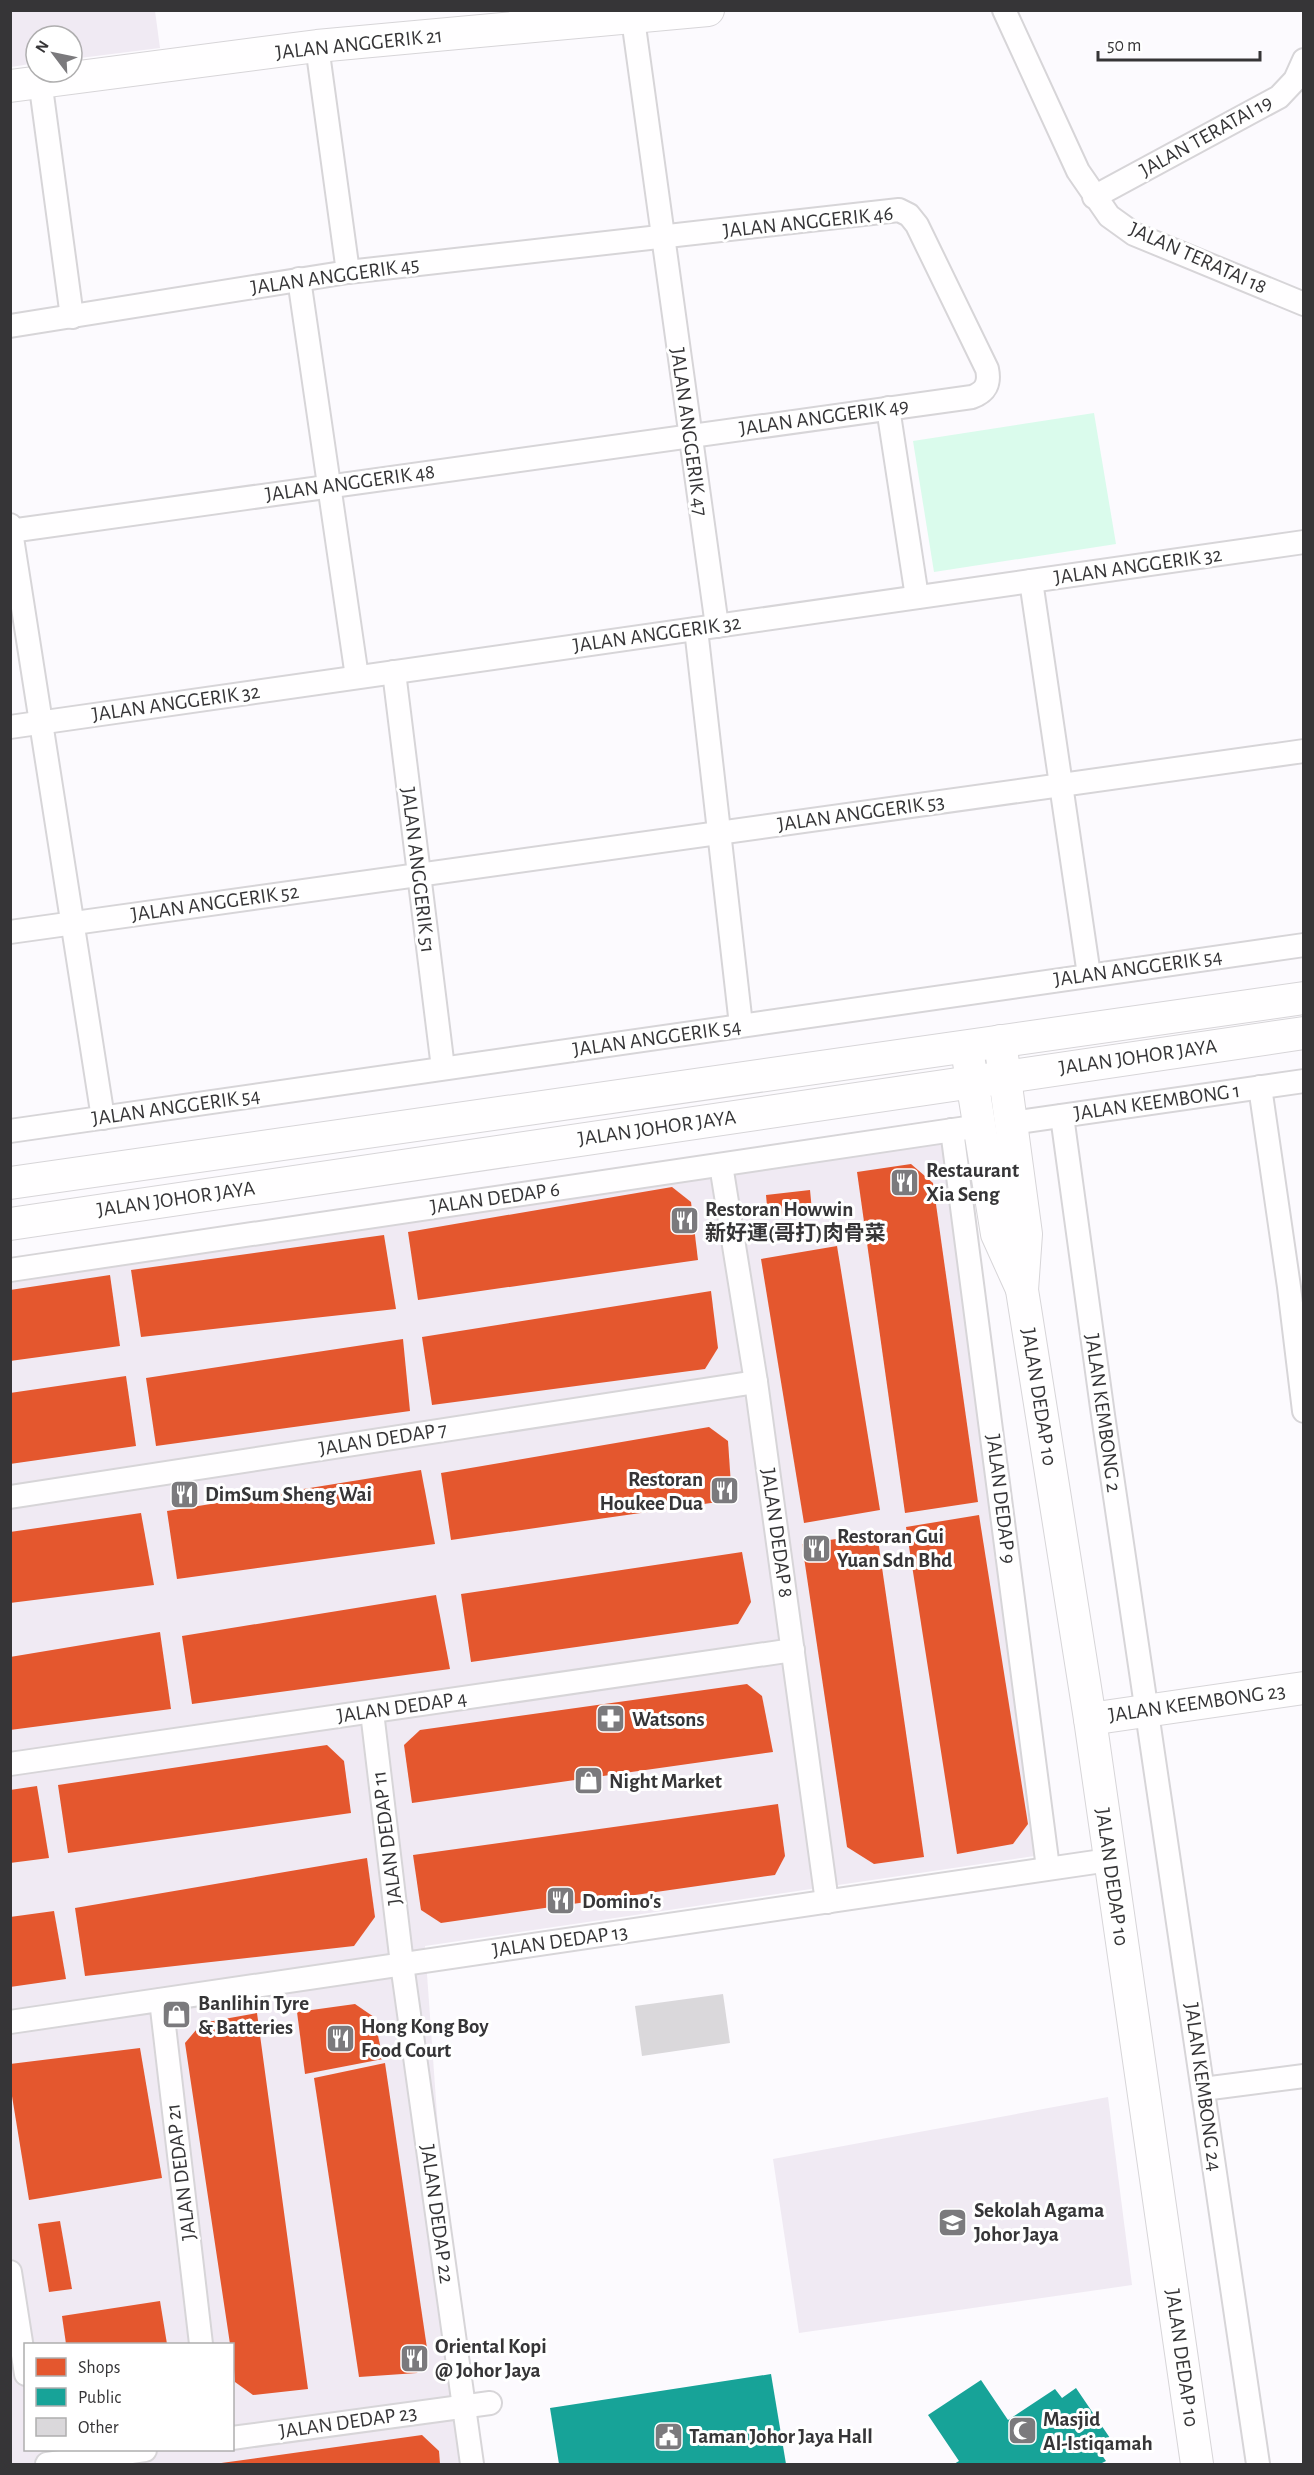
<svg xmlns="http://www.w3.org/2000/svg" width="1314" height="2475" viewBox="0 0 1314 2475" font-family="'Alegreya Sans','Noto Sans SC',sans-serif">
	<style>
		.built { fill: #f0eaf3; fill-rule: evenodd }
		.green { fill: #dafbec }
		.shops { fill: #e4572e }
		.public { fill: #17a398 }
		.building { fill: #dad8db }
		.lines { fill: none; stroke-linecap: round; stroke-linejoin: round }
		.street-casing { stroke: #d7d5d8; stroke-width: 26 }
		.secondary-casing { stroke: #d7d5d8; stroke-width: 34 }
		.street { stroke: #fffeff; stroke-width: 22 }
		.secondary { stroke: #fffeff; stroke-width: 32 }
		.labels { text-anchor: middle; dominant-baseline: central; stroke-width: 6; stroke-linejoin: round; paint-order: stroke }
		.street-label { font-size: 21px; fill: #363537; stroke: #fff }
		.poi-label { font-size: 21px; font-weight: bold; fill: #363537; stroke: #fff; text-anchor: start }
	</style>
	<rect width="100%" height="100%" fill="#fcfafe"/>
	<g class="built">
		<polygon points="10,11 155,11 160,48 72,59 72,36 36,36 36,63 11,67"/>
		<path d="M945,1141L1041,1855L425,1946L462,2464H11L10,1276ZM26,2344H232V2450H26Z"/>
		<polygon points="1108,2097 1132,2285 799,2333 773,2159"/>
	</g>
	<polygon class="green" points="1094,413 1116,544 934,572 913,441"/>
	<g class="shops">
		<polygon points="911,1164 933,1183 978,1502 905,1513 857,1172"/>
		<polygon points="672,1187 691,1202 698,1260 418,1300 408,1232"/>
		<polygon points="810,1190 812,1211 768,1217 766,1195"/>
		<polygon points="384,1235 396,1309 141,1337 131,1270"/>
		<polygon points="837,1246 880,1510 804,1523 761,1259"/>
		<polygon points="110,1275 120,1346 10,1361 10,1290"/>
		<polygon points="711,1291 718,1348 705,1369 432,1405 422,1337"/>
		<polygon points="403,1339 410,1411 156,1446 146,1378"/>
		<polygon points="126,1376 136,1446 10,1464 10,1393"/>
		<polygon points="709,1427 728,1441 732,1500 451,1540 441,1473"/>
		<polygon points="421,1470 435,1544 177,1579 167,1511"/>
		<polygon points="141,1513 154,1585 10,1603 10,1532"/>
		<polygon points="979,1515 1028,1824 1013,1844 957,1854 906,1527"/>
		<polygon points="877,1533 924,1857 874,1864 847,1847 802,1544"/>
		<polygon points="742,1552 751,1602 738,1624 471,1662 461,1594"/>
		<polygon points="436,1595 450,1669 192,1704 182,1636"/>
		<polygon points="160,1632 171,1709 10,1730 10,1657"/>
		<polygon points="747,1684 762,1696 773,1752 412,1803 404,1745 420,1730"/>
		<polygon points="327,1745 344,1761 351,1813 68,1853 58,1785"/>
		<polygon points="37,1786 49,1858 10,1863 10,1790"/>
		<polygon points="778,1804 785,1856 775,1875 441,1923 421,1910 413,1855"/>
		<polygon points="367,1858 375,1917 354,1946 85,1976 75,1908"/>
		<polygon points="54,1911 66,1979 10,1987 10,1917"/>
		<polygon points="355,2004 374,2017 383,2059 305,2074 297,2012"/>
		<polygon points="257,2013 308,2389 253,2395 235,2382 232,2344 230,2344 185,2043 202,2023"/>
		<polygon points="140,2048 162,2178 29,2200 10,2084 10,2064"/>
		<polygon points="385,2063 428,2355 417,2373 359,2377 314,2078"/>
		<polygon points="60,2221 72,2289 49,2292 38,2224"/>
		<polygon points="160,2301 167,2344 66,2344 62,2316"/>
		<polygon points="422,2435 439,2451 440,2464 214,2464"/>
	</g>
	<g class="public">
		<polygon points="771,2374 786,2464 559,2464 550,2408"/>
		<polygon points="981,2380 1008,2420 1055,2389 1062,2398 1076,2388 1112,2441 1099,2451 1106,2461 1100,2464 954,2464 959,2461 928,2415"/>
	</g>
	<polygon class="building" points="723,1994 730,2043 642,2056 635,2006"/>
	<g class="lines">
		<defs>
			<g id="street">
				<polyline points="1004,10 1078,171 1109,216 1134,234 1304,304"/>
				<polyline points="633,19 717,626"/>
				<polyline points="317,46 348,272"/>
				<polyline points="40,80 72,317"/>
				<polyline points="1094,197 1279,97 1295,80 1304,60"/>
				<polyline points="299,279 357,677"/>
				<path d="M10,326L348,272L899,210L909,215L917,225L987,369C990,383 986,392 972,397L10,531"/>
				<polyline points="888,408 917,597"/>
				<polyline points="10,525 103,1118"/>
				<polyline points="1031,581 1089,975"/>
				<polyline points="696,629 741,1025"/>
				<polyline points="394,672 443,1068"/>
				<polyline points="10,727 1304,542"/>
				<polyline points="10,932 1304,751"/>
				<polyline points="1260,1087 1289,1287 1304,1411"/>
				<polyline points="1062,1116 1103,1415 1258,2464"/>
				<polyline points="1011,1123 1304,1081"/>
				<polyline points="952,1130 1048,1868"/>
				<polyline points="10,1131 1304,945"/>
				<polyline points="721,1165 756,1382 827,1902"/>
				<polyline points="10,1270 980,1126"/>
				<polyline points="10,1497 756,1382"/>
				<polyline points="372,1712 402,1964 472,2464"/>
				<polyline points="10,1764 793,1650"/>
				<polyline points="161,2000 201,2344"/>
				<polyline points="10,2022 1109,1860"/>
				<polyline points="1203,2089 1304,2076"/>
				<polyline points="10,2272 26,2374"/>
				<polyline points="232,2438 490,2403"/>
				<polyline points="47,2464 145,2450"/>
			</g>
			<g id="secondary">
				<polyline points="10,86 317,46 708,10"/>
				<polyline points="1000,1041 1026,1234 1022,1290 1090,1719 1197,2464"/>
				<polyline points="969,1062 997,1234 1021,1287"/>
				<polyline points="10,1183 1304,998"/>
				<polyline points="10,1224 1304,1033"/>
				<polyline points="1090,1719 1304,1688"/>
			</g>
		</defs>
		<use href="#street" class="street-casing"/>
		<use href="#secondary" class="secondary-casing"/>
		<use href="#street" class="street"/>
		<use href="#secondary" class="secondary"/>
	</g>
	<defs>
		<symbol id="restaurant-square" viewBox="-11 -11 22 22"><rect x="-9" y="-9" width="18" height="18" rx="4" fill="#7b7a7d" stroke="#fff"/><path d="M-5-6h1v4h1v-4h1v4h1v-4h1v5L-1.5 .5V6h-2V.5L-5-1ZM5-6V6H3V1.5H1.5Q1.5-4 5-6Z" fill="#fff"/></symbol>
		<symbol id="pharmacy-square" viewBox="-11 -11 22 22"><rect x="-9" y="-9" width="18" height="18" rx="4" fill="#7b7a7d" stroke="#fff"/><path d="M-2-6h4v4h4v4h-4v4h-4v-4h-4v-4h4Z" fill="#fff"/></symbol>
		<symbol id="shop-square" viewBox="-11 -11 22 22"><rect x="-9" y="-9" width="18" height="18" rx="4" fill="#7b7a7d" stroke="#fff"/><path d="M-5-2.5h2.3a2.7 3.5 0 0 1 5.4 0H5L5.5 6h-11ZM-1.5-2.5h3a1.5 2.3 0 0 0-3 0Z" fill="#fff"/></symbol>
		<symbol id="school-square" viewBox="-11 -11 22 22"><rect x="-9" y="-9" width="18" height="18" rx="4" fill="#7b7a7d" stroke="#fff"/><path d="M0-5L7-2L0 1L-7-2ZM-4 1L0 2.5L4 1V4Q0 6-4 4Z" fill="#fff"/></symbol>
		<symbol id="mosque-square" viewBox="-11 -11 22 22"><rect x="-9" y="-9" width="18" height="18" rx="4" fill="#7b7a7d" stroke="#fff"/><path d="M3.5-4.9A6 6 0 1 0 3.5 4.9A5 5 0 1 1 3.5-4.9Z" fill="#fff"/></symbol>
		<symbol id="civic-square" viewBox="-11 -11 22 22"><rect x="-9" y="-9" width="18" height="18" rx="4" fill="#7b7a7d" stroke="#fff"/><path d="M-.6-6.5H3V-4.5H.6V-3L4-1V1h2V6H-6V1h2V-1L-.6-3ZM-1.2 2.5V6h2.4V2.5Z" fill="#fff"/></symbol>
	</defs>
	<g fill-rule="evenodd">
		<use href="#restaurant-square" x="888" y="1166" width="33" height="33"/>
		<use href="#restaurant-square" x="668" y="1204" width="33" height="33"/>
		<use href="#restaurant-square" x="708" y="1474" width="33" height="33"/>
		<use href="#restaurant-square" x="168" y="1478" width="33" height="33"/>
		<use href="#restaurant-square" x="800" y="1532" width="33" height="33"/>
		<use href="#pharmacy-square" x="594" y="1702" width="33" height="33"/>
		<use href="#shop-square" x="572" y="1764" width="33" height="33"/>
		<use href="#restaurant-square" x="544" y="1884" width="33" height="33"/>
		<use href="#shop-square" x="160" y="1998" width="33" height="33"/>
		<use href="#restaurant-square" x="324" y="2022" width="33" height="33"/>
		<use href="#school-square" x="936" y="2206" width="33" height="33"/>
		<use href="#restaurant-square" x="398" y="2342" width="33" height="33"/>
		<use href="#mosque-square" x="1006" y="2414" width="33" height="33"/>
		<use href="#civic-square" x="652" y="2420" width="33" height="33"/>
	</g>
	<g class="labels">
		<g class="street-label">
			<text transform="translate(359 44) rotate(-6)">JALAN ANGGERIK 21</text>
			<text transform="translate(1206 136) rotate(-29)">JALAN TERATAI 19</text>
			<text transform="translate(808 222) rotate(-6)">JALAN ANGGERIK 46</text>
			<text transform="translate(1198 258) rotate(24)">JALAN TERATAI 18</text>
			<text transform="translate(335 276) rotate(-8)">JALAN ANGGERIK 45</text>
			<text transform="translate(824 417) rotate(-8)">JALAN ANGGERIK 49</text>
			<text transform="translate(689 432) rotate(82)">JALAN ANGGERIK 47</text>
			<text transform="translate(350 483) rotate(-8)">JALAN ANGGERIK 48</text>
			<text transform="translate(1138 566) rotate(-8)">JALAN ANGGERIK 32</text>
			<text transform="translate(657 634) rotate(-8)">JALAN ANGGERIK 32</text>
			<text transform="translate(176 703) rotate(-8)">JALAN ANGGERIK 32</text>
			<text transform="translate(861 813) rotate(-8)">JALAN ANGGERIK 53</text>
			<text transform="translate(418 870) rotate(83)">JALAN ANGGERIK 51</text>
			<text transform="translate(215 903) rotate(-8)">JALAN ANGGERIK 52</text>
			<text transform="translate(1138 968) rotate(-8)">JALAN ANGGERIK 54</text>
			<text transform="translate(657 1038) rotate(-8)">JALAN ANGGERIK 54</text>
			<text transform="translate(1138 1057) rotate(-8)">JALAN JOHOR JAYA</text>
			<text transform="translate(1157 1102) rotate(-8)">JALAN KEEMBONG 1</text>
			<text transform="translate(176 1107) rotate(-8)">JALAN ANGGERIK 54</text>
			<text transform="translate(657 1128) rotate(-8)">JALAN JOHOR JAYA</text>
			<text transform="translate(495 1198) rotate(-8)">JALAN DEDAP 6</text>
			<text transform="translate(176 1199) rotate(-8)">JALAN JOHOR JAYA</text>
			<text transform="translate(1039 1397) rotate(81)">JALAN DEDAP 10</text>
			<text transform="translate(1103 1413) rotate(82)">JALAN KEMBONG 2</text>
			<text transform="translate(383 1439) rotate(-9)">JALAN DEDAP 7</text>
			<text transform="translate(1001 1499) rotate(83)">JALAN DEDAP 9</text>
			<text transform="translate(777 1533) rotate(82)">JALAN DEDAP 8</text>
			<text transform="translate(1197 1703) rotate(-8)">JALAN KEEMBONG 23</text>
			<text transform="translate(402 1707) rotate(-8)">JALAN DEDAP 4</text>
			<text transform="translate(387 1838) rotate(-97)">JALAN DEDAP 11</text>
			<text transform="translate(1112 1877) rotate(82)">JALAN DEDAP 10</text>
			<text transform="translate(560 1941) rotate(-8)">JALAN DEDAP 13</text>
			<text transform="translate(1203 2087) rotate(82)">JALAN KEMBONG 24</text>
			<text transform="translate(181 2172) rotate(-97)">JALAN DEDAP 21</text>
			<text transform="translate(437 2214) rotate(82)">JALAN DEDAP 22</text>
			<text transform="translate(1182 2358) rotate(82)">JALAN DEDAP 10</text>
			<text transform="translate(348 2422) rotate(-8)">JALAN DEDAP 23</text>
		</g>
		<g class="poi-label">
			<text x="926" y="1170">Restaurant<tspan x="926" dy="24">Xia Seng</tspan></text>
			<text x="705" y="1209">Restoran Howwin<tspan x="705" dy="24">新好運(哥打)肉骨菜</tspan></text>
			<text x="703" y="1479" text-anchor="end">Restoran<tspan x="703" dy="24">Houkee Dua</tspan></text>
			<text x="205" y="1494">DimSum Sheng Wai</text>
			<text x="837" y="1536">Restoran Gui<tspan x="837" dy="24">Yuan Sdn Bhd</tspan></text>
			<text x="632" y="1719">Watsons</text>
			<text x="609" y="1781">Night Market</text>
			<text x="582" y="1901">Domino's</text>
			<text x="198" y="2003">Banlihin Tyre<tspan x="198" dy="24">&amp; Batteries</tspan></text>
			<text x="361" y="2026">Hong Kong Boy<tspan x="361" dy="24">Food Court</tspan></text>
			<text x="974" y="2210">Sekolah Agama<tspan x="974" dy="24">Johor Jaya</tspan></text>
			<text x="435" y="2346">Oriental Kopi<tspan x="435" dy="24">@ Johor Jaya</tspan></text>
			<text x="1043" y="2419">Masjid<tspan x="1043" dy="24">Al-Istiqamah</tspan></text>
			<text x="689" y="2436">Taman Johor Jaya Hall</text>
		</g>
	</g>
	<rect width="1314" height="2475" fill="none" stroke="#363537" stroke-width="24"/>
	<rect x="24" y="2343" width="210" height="108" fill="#ffffff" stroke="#afaeaf" stroke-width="1.5"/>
	<rect x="36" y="2358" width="30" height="18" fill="#e4572e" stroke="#afaeaf" stroke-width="1.5"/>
	<text x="78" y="2373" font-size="18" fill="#363537">Shops</text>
	<rect x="36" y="2388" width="30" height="18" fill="#17a398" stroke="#afaeaf" stroke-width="1.5"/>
	<text x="78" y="2403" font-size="18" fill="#363537">Public</text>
	<rect x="36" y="2418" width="30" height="18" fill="#dad8db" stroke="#afaeaf" stroke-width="1.5"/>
	<text x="78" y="2433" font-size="18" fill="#363537">Other</text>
	<g transform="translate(54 54) rotate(302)"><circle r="28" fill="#ffffff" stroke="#afaeaf" stroke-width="1.5"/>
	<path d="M0-4.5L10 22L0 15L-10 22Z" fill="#7b7a7d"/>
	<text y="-9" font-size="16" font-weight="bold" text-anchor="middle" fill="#363537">N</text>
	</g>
	<path d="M1098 51v9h162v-9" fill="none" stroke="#363537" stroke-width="3"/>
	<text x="1107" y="51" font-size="18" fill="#363537" stroke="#ffffff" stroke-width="4.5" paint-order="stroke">50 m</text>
</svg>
